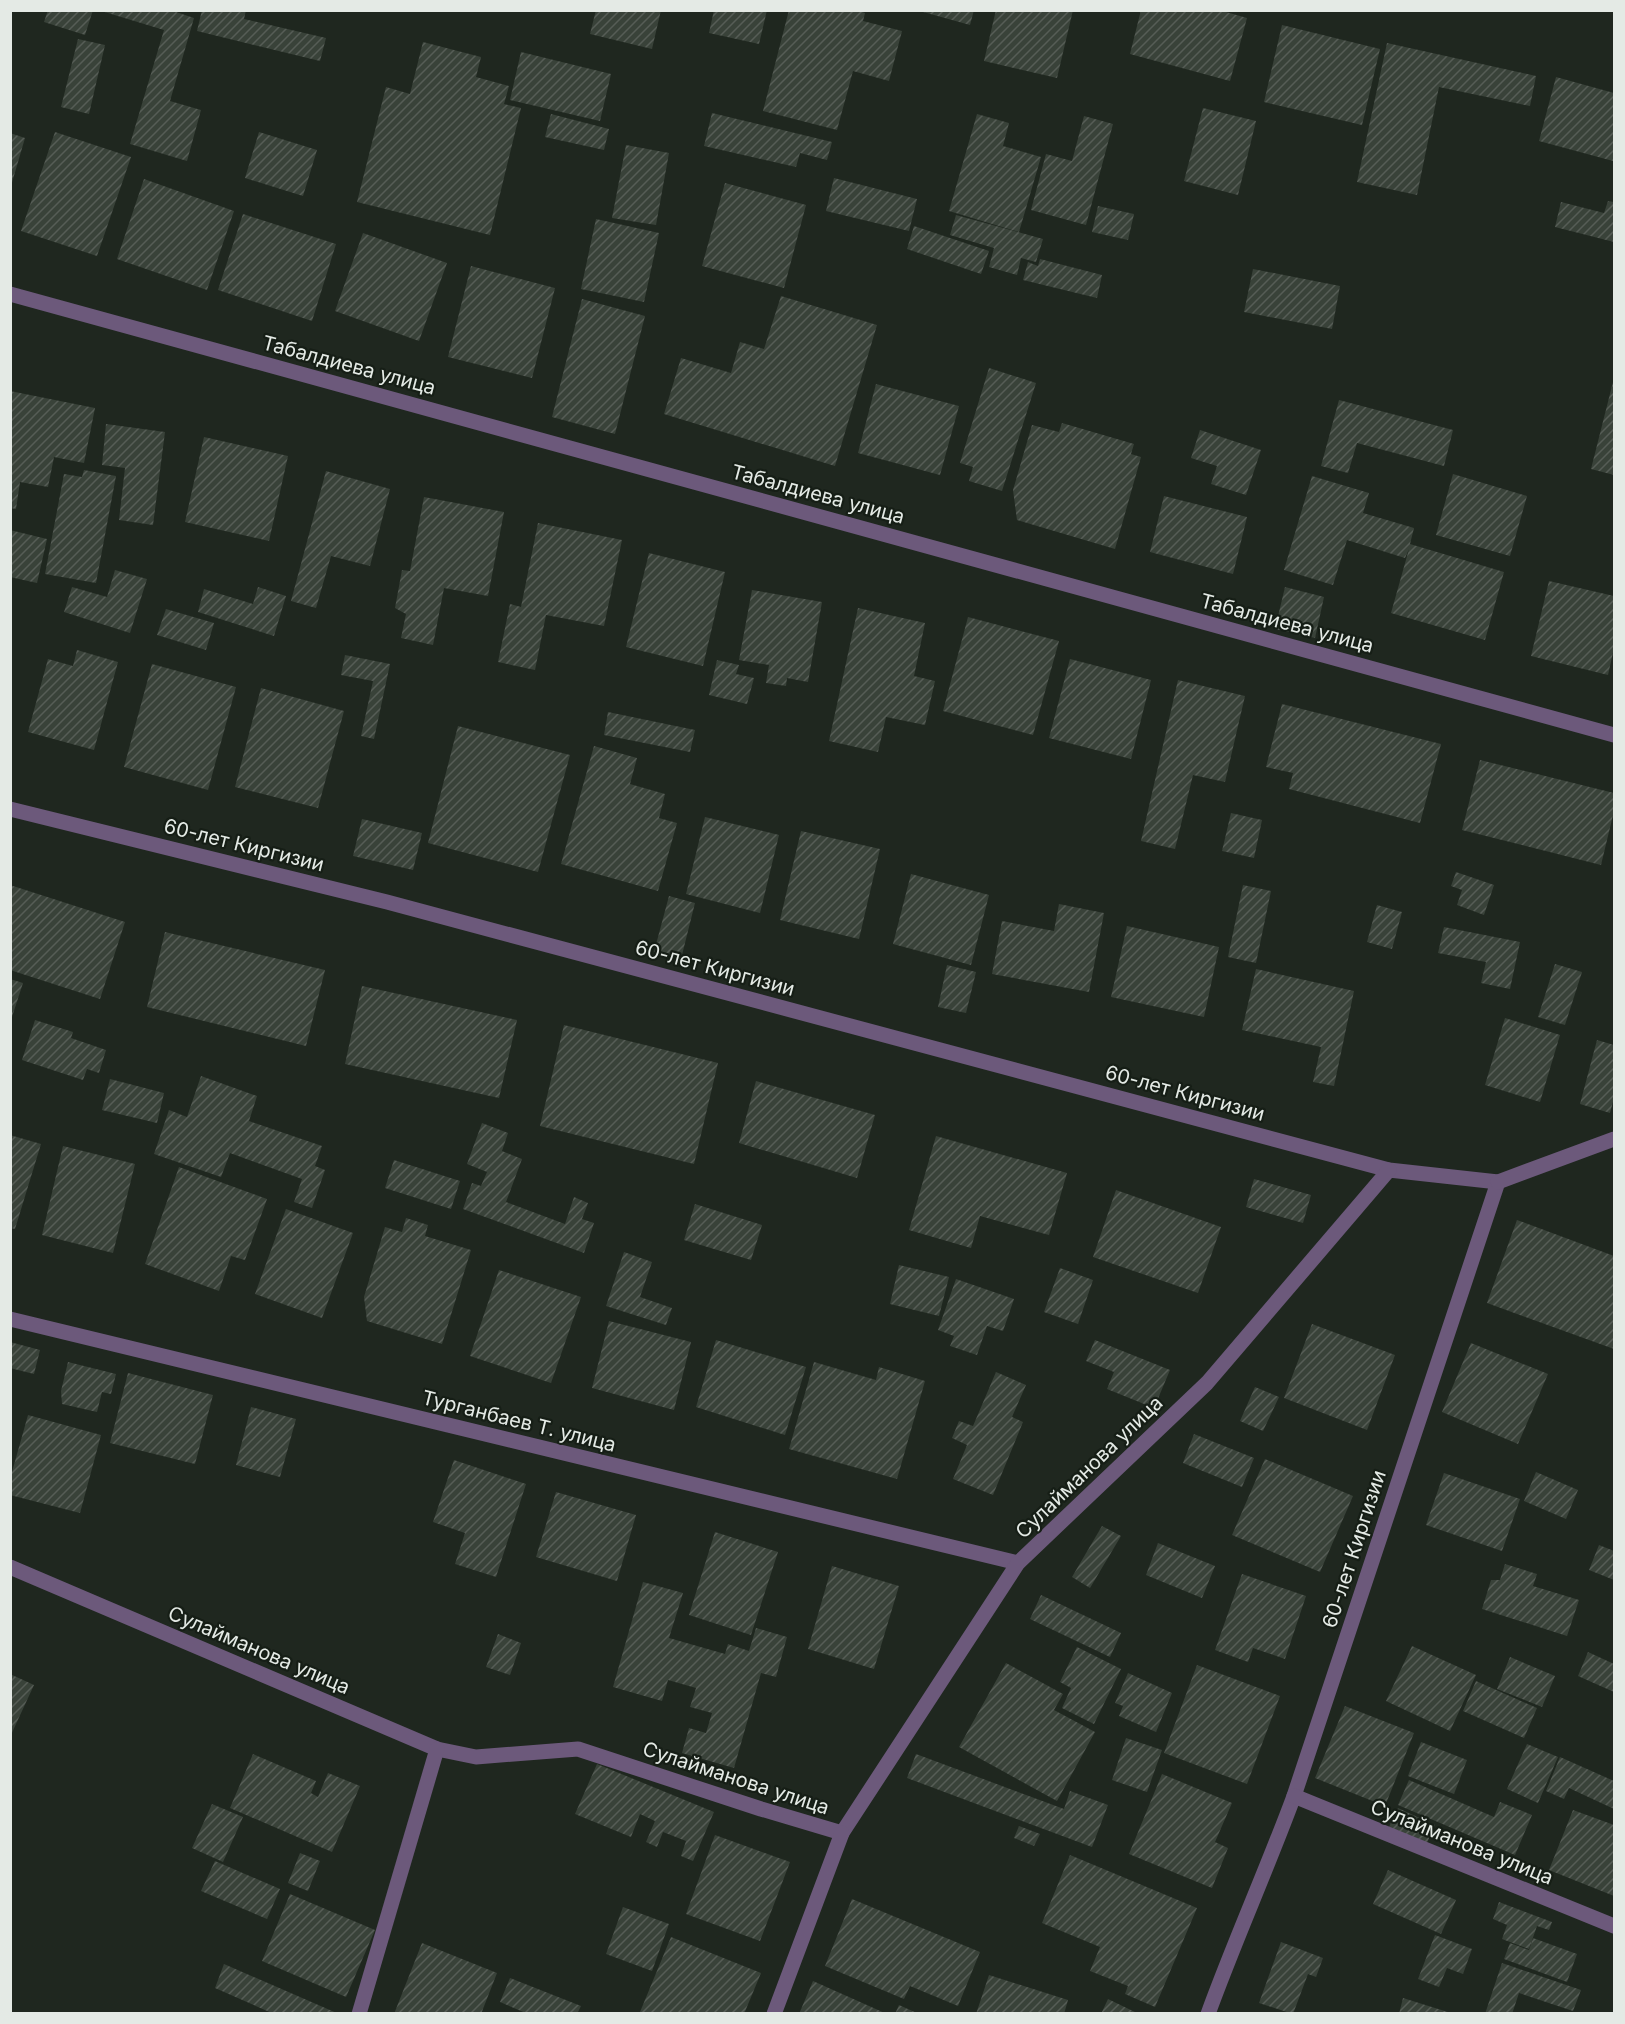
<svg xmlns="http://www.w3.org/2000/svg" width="1625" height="2024" viewBox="0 0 1625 2024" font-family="Inter,sans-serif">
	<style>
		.building { fill: url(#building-hatch) }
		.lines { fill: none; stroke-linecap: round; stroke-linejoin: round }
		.minor { stroke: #6c597b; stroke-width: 15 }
		.labels { text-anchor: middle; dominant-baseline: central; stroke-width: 4.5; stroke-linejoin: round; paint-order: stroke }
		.street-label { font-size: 20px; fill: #e4eae5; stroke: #161e16 }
	</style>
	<defs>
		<pattern id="building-hatch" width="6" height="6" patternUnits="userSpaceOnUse" patternTransform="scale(1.5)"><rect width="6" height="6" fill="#394239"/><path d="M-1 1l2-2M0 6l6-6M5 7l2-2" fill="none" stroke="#565d56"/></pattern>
	</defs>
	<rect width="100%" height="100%" fill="#1f271f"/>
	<g class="building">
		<polygon points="48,10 93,10 85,35 44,22"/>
		<polygon points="98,10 170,10 194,18 170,101 201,110 187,161 130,144 164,30"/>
		<polygon points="202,10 246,10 244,19 326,38 320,61 197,31"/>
		<polygon points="596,10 661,10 652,49 590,34"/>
		<polygon points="714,10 767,10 759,44 709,33"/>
		<polygon points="789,10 857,10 865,13 863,21 902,31 889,81 853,71 837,130 763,111"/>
		<polygon points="916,10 974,10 970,25"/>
		<polygon points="996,10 1073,10 1057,78 984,61"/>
		<polygon points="1141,10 1219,10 1247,18 1230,81 1130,54"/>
		<polygon points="1282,25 1380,49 1362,125 1264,102"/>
		<polygon points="78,39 105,45 89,114 61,107"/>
		<polygon points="423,42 481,57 476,77 509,86 504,104 521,108 490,235 357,202 386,87 410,94"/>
		<polygon points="1387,43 1536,76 1530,106 1439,87 1417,195 1357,182"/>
		<polygon points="521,52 611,74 600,121 510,100"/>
		<polygon points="1556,77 1614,93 1613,161 1539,141"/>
		<polygon points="1203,108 1256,121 1238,195 1184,181"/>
		<polygon points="712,113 832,142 827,160 800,153 796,167 704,146"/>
		<polygon points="551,114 609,129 604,150 545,137"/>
		<polygon points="977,114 1009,123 1003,146 1041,157 1019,232 949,211"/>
		<polygon points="1084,116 1113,124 1086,225 1031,210 1046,154 1072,161"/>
		<polygon points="55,132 131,157 97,256 21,231"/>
		<polygon points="259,132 317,150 303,196 245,178"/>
		<polygon points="10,133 25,138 11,186 10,186"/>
		<polygon points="626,145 669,153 656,225 612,218"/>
		<polygon points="834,178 917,199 909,231 826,211"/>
		<polygon points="144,179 234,211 207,290 117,259"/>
		<polygon points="725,183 806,205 784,288 702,266"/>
		<polygon points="1608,201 1614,202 1614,242 1555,227 1561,202 1604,213"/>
		<polygon points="1098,206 1134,214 1128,240 1092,232"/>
		<polygon points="243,214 336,244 312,321 218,290"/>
		<polygon points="956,215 1043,239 1036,262 1021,258 1017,275 989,267 994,248 950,235"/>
		<polygon points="596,219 659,233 644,302 581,289"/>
		<polygon points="914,226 989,251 981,274 907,249"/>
		<polygon points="363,233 447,263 419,341 335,311"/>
		<polygon points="1040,259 1102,275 1097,298 1023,280 1028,262 1038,266"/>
		<polygon points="471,266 555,288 532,378 448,357"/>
		<polygon points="1253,269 1340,286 1332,329 1244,312"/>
		<polygon points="781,296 877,325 835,466 664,414 681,358 731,373 740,342 764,349"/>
		<polygon points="582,299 645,316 615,434 552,417"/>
		<polygon points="989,368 1036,383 1002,491 969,481 973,467 960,463"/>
		<polygon points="1614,378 1614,475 1591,469"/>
		<polygon points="876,384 959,406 940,475 858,453"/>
		<polygon points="10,391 95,408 84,463 54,457 48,487 20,482 16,509 10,508"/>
		<polygon points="1339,400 1453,430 1444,466 1357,443 1348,473 1321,466"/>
		<polygon points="1062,423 1134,444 1131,454 1141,457 1115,549 1017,520 1013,490 1032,425 1059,432"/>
		<polygon points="106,424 165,432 153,525 119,520 125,468 102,465"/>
		<polygon points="1200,430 1261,450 1246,495 1211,484 1217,466 1191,458"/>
		<polygon points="204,437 288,456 269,541 185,522"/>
		<polygon points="84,470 116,476 96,583 45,574 64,474 82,477"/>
		<polygon points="326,471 390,489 370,566 331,556 316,608 291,601"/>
		<polygon points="1453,474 1527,496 1510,556 1436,535"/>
		<polygon points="1312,476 1369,493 1363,513 1414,528 1410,544 1504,572 1485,640 1391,613 1409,549 1405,558 1347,540 1333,585 1284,570"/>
		<polygon points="1164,496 1247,517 1233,574 1150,552"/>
		<polygon points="424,497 504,512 488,596 444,588 433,645 401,638 406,614 395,608 402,570 410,571"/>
		<polygon points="538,523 622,540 604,626 546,615 535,670 498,662 510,604 521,607"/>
		<polygon points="10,530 47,539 37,583 10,577"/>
		<polygon points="649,553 725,572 703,666 626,647"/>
		<polygon points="115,570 147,579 130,633 64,612 72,587 107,597"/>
		<polygon points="1549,581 1614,596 1614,648 1608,675 1531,656"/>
		<polygon points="258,587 286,596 274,636 198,612 204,589 253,604"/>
		<polygon points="1285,587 1324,597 1315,638 1275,629"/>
		<polygon points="752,590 822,602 808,682 787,678 786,686 766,683 769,665 739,660"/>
		<polygon points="858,608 925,623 914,676 935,681 925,725 886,717 878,752 829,741"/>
		<polygon points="166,609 214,623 206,650 157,635"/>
		<polygon points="968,617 1059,641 1033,735 943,711"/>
		<polygon points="77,650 118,662 94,750 28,732 48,659 73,666"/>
		<polygon points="345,655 390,664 374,739 361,736 373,681 341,675"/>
		<polygon points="1070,659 1151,680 1131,759 1049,738"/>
		<polygon points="717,660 739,665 736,674 754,678 747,704 709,695"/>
		<polygon points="152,664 236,687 208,790 124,767"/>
		<polygon points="1178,680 1245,696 1225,782 1193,775 1175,849 1141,841"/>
		<polygon points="261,688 344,711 318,808 235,787"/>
		<polygon points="1282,704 1441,744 1420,823 1289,789 1293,773 1266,767"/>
		<polygon points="608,712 695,730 690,752 604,735"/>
		<polygon points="458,726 570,755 538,872 428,843"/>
		<polygon points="594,746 637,758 630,784 665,794 659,818 677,823 658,891 561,864"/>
		<polygon points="1480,760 1614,793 1614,811 1601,865 1462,830"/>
		<polygon points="1231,813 1262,820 1254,858 1222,851"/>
		<polygon points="705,817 779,835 760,913 686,894"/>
		<polygon points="362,819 422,833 413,870 353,856"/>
		<polygon points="801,831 880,849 859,939 780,920"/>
		<polygon points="1456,872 1494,885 1484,915 1457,905 1462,890 1451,886"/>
		<polygon points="911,874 989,895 971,965 893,944"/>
		<polygon points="10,885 125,922 100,999 10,970"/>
		<polygon points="1243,885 1271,891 1256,963 1228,957"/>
		<polygon points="669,896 695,903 681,959 654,952"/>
		<polygon points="1059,904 1104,913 1089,992 992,974 1002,921 1054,931"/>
		<polygon points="1377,905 1402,912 1392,949 1367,942"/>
		<polygon points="1127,926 1219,947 1204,1017 1111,997"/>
		<polygon points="1444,927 1520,942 1510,989 1481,983 1486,962 1438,953"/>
		<polygon points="165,932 325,970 306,1046 147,1007"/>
		<polygon points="1555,964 1582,972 1565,1025 1538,1017"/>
		<polygon points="947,965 976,972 966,1013 938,1007"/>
		<polygon points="1256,969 1354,991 1334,1086 1313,1082 1321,1047 1242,1030"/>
		<polygon points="10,979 23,983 11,1020 10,1020"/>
		<polygon points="362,986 517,1020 499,1098 345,1064"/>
		<polygon points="1505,1018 1560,1035 1540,1102 1485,1085"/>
		<polygon points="35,1020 73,1032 71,1038 106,1050 99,1073 87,1069 83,1080 22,1060"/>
		<polygon points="564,1025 718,1063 694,1164 540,1126"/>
		<polygon points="1597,1040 1614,1045 1614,1098 1610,1113 1580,1104"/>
		<polygon points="201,1076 257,1096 249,1121 322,1146 315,1166 325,1170 312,1208 294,1202 302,1179 230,1153 221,1177 154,1154 169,1110 187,1117"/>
		<polygon points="110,1079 164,1093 157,1123 102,1110"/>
		<polygon points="756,1081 875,1115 857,1178 739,1143"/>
		<polygon points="482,1123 508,1133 502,1151 522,1159 506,1202 565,1224 574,1197 588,1203 582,1219 594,1223 584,1253 463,1209 472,1183 481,1186 487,1172 467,1164"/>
		<polygon points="10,1135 41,1144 15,1229 10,1228"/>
		<polygon points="936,1136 1067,1173 1049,1235 980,1216 971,1248 909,1230"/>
		<polygon points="63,1146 135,1164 113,1253 42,1235"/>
		<polygon points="394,1160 460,1181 451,1209 385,1188"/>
		<polygon points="179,1167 267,1199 245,1260 231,1256 219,1291 145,1264"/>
		<polygon points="1254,1179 1311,1195 1303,1223 1246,1207"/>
		<polygon points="1116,1190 1221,1227 1198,1293 1093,1257"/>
		<polygon points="695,1204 762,1225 751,1260 684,1240"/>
		<polygon points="286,1209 353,1233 322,1318 255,1294"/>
		<polygon points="406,1218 428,1225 425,1236 471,1250 442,1344 367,1321 364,1297 385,1227 402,1232"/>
		<polygon points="1517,1220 1614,1256 1614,1349 1487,1303"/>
		<polygon points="624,1252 652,1262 640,1297 672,1308 666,1325 606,1306"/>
		<polygon points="899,1265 949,1277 939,1316 890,1304"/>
		<polygon points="1060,1268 1093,1280 1078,1324 1044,1312"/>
		<polygon points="499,1270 581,1297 551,1383 470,1356"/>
		<polygon points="956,1279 1014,1299 1003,1331 987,1326 977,1355 950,1346 954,1336 938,1330"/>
		<polygon points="609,1321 691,1342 674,1410 592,1388"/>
		<polygon points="1312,1324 1395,1355 1367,1430 1284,1398"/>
		<polygon points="716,1340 806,1367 785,1435 696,1407"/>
		<polygon points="1095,1340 1170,1370 1154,1408 1107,1389 1114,1372 1086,1361"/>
		<polygon points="10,1342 40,1350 34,1374 10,1368"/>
		<polygon points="1471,1343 1548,1374 1518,1444 1442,1412"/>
		<polygon points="68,1362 116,1374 111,1394 102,1392 97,1412 62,1404 61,1391"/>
		<polygon points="814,1362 876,1380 879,1367 925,1381 897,1479 789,1449"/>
		<polygon points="996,1372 1026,1385 1012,1417 1023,1422 993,1495 953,1479 967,1445 952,1438 959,1421 973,1426"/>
		<polygon points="128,1373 213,1395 195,1464 110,1443"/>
		<polygon points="1255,1387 1279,1397 1263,1431 1240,1421"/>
		<polygon points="251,1407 296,1419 280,1477 236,1465"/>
		<polygon points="28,1415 101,1435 80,1513 10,1495 10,1479"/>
		<polygon points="1194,1434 1254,1458 1242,1487 1183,1463"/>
		<polygon points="1265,1459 1353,1496 1320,1572 1232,1535"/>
		<polygon points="454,1460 526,1484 496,1577 455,1564 465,1533 433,1522"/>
		<polygon points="1536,1472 1578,1490 1566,1519 1524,1501"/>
		<polygon points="1444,1473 1520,1499 1502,1551 1426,1525"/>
		<polygon points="556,1492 636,1515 617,1581 536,1557"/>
		<polygon points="1102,1526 1121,1536 1090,1588 1072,1577"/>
		<polygon points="715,1532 778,1552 751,1635 689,1615"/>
		<polygon points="1158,1543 1215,1566 1202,1598 1146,1575"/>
		<polygon points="1599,1545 1614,1551 1614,1580 1589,1570"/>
		<polygon points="1505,1564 1537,1574 1533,1586 1579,1600 1567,1636 1482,1609 1491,1580 1500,1580"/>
		<polygon points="832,1566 899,1586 874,1669 808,1649"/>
		<polygon points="1242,1574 1306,1596 1285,1659 1253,1648 1248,1662 1215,1650"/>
		<polygon points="643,1582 683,1593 669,1638 725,1654 728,1644 749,1651 756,1628 787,1637 776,1677 761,1673 734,1768 682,1753 689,1728 706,1733 712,1713 690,1707 696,1688 668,1680 662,1701 613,1687"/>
		<polygon points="1041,1595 1121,1633 1110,1657 1030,1619"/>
		<polygon points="498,1634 521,1643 510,1675 486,1667"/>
		<polygon points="1412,1646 1476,1675 1450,1731 1386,1701"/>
		<polygon points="1077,1647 1121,1669 1094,1724 1062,1708 1071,1688 1060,1682"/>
		<polygon points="1588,1652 1614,1664 1614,1692 1578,1676"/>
		<polygon points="1510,1657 1555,1676 1542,1707 1497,1689"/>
		<polygon points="1006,1663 1063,1694 1054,1710 1095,1732 1057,1801 959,1747"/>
		<polygon points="1197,1665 1280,1696 1247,1784 1164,1753"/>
		<polygon points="1128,1673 1172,1693 1156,1732 1119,1716 1123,1706 1115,1703"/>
		<polygon points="10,1674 34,1685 10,1737"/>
		<polygon points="1476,1681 1537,1708 1524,1738 1463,1711"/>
		<polygon points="1345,1706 1414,1733 1385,1806 1315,1778"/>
		<polygon points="1126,1738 1162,1750 1147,1792 1112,1780"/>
		<polygon points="1421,1742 1467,1760 1454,1794 1408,1776"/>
		<polygon points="1527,1744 1558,1757 1538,1803 1507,1789"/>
		<polygon points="253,1754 316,1781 311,1793 318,1797 328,1773 360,1786 332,1852 230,1808"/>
		<polygon points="916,1754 1064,1809 1070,1791 1108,1805 1092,1847 907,1778"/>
		<polygon points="1560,1757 1614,1781 1614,1809 1569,1788 1564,1799 1546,1791"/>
		<polygon points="597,1764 714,1812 693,1861 681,1856 686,1841 663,1832 657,1847 646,1842 655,1821 640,1814 631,1837 575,1814"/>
		<polygon points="1162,1774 1232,1803 1215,1842 1228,1848 1212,1888 1129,1854"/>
		<polygon points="1409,1780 1494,1817 1500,1802 1532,1815 1515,1855 1398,1805"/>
		<polygon points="212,1804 243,1817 223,1862 192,1848"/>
		<polygon points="1398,1808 1435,1825 1426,1845 1389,1827"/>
		<polygon points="1573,1810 1614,1825 1614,1896 1549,1870"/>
		<polygon points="1019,1826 1040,1834 1034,1846 1014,1838"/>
		<polygon points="715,1835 790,1862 760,1941 686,1914"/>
		<polygon points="300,1853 320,1861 308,1891 288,1883"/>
		<polygon points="1070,1855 1197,1908 1155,2007 1125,1994 1128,1986 1090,1971 1100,1947 1042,1923"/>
		<polygon points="215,1861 280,1889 267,1919 201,1891"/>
		<polygon points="1388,1870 1456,1900 1441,1934 1373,1904"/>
		<polygon points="290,1894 375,1930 346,1997 262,1961"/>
		<polygon points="852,1899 980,1952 958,2006 910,1986 904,1999 825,1966"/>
		<polygon points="1499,1902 1552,1922 1549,1930 1537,1926 1529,1949 1502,1939 1507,1925 1493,1919"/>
		<polygon points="623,1907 669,1924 652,1971 606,1954"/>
		<polygon points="1435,1935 1472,1949 1463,1974 1447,1968 1439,1987 1418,1979"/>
		<polygon points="671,1937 761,1973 744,2014 640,2012"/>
		<polygon points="1533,1938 1577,1954 1567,1982 1504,1959 1510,1943 1529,1950"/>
		<polygon points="1281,1942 1323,1958 1316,1977 1308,1974 1293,2014 1259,2003"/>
		<polygon points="422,1943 497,1973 481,2014 394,2014"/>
		<polygon points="1502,1963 1581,1990 1573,2011 1519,1993 1512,2014 1485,2014"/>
		<polygon points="224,1964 339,2014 274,2014 215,1988"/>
		<polygon points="989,1975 1068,2000 1064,2014 976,2014"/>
		<polygon points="510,1978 581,2006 577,2014 528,2014 500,2002"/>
		<polygon points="813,1981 887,2014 799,2014"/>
		<polygon points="1403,1998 1451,2013 1451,2014 1399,2014"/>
		<polygon points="1108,1999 1139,2014 1101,2014"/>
		<polygon points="899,2005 919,2014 895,2014"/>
	</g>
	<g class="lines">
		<g class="minor">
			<polyline points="10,294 1614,735"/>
			<path d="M10,809L387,902L1389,1170L1498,1182L1294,1796C1267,1869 1235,1940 1208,2014"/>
			<polyline points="1498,1182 1614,1139"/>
			<polyline points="10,1319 1018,1563"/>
			<polyline points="10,1567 437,1749 476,1757 578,1749 761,1809 842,1833 1018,1563 1207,1383 1389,1170"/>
			<polyline points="1294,1796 1614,1926"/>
			<polyline points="359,2014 437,1749"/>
			<polyline points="774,2014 842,1833"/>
		</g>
	</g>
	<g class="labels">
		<g class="street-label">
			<text transform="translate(349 365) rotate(15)">Табалдиева улица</text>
			<text transform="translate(818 494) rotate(15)">Табалдиева улица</text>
			<text transform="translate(1287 623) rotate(15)">Табалдиева улица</text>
			<text transform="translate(244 845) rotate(14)">60-лет Киргизии</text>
			<text transform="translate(715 968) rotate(15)">60-лет Киргизии</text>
			<text transform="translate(1185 1093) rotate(15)">60-лет Киргизии</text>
			<text transform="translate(519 1421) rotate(14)">Турганбаев Т. улица</text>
			<text transform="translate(1089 1467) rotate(-44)">Сулайманова улица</text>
			<text transform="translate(1354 1549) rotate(-72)">60-лет Киргизии</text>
			<text transform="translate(259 1650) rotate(23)">Сулайманова улица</text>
			<text transform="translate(736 1778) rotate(18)">Сулайманова улица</text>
			<text transform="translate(1462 1842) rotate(22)">Сулайманова улица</text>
		</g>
	</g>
	<rect width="1625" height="2024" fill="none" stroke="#e4eae5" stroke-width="24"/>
</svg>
